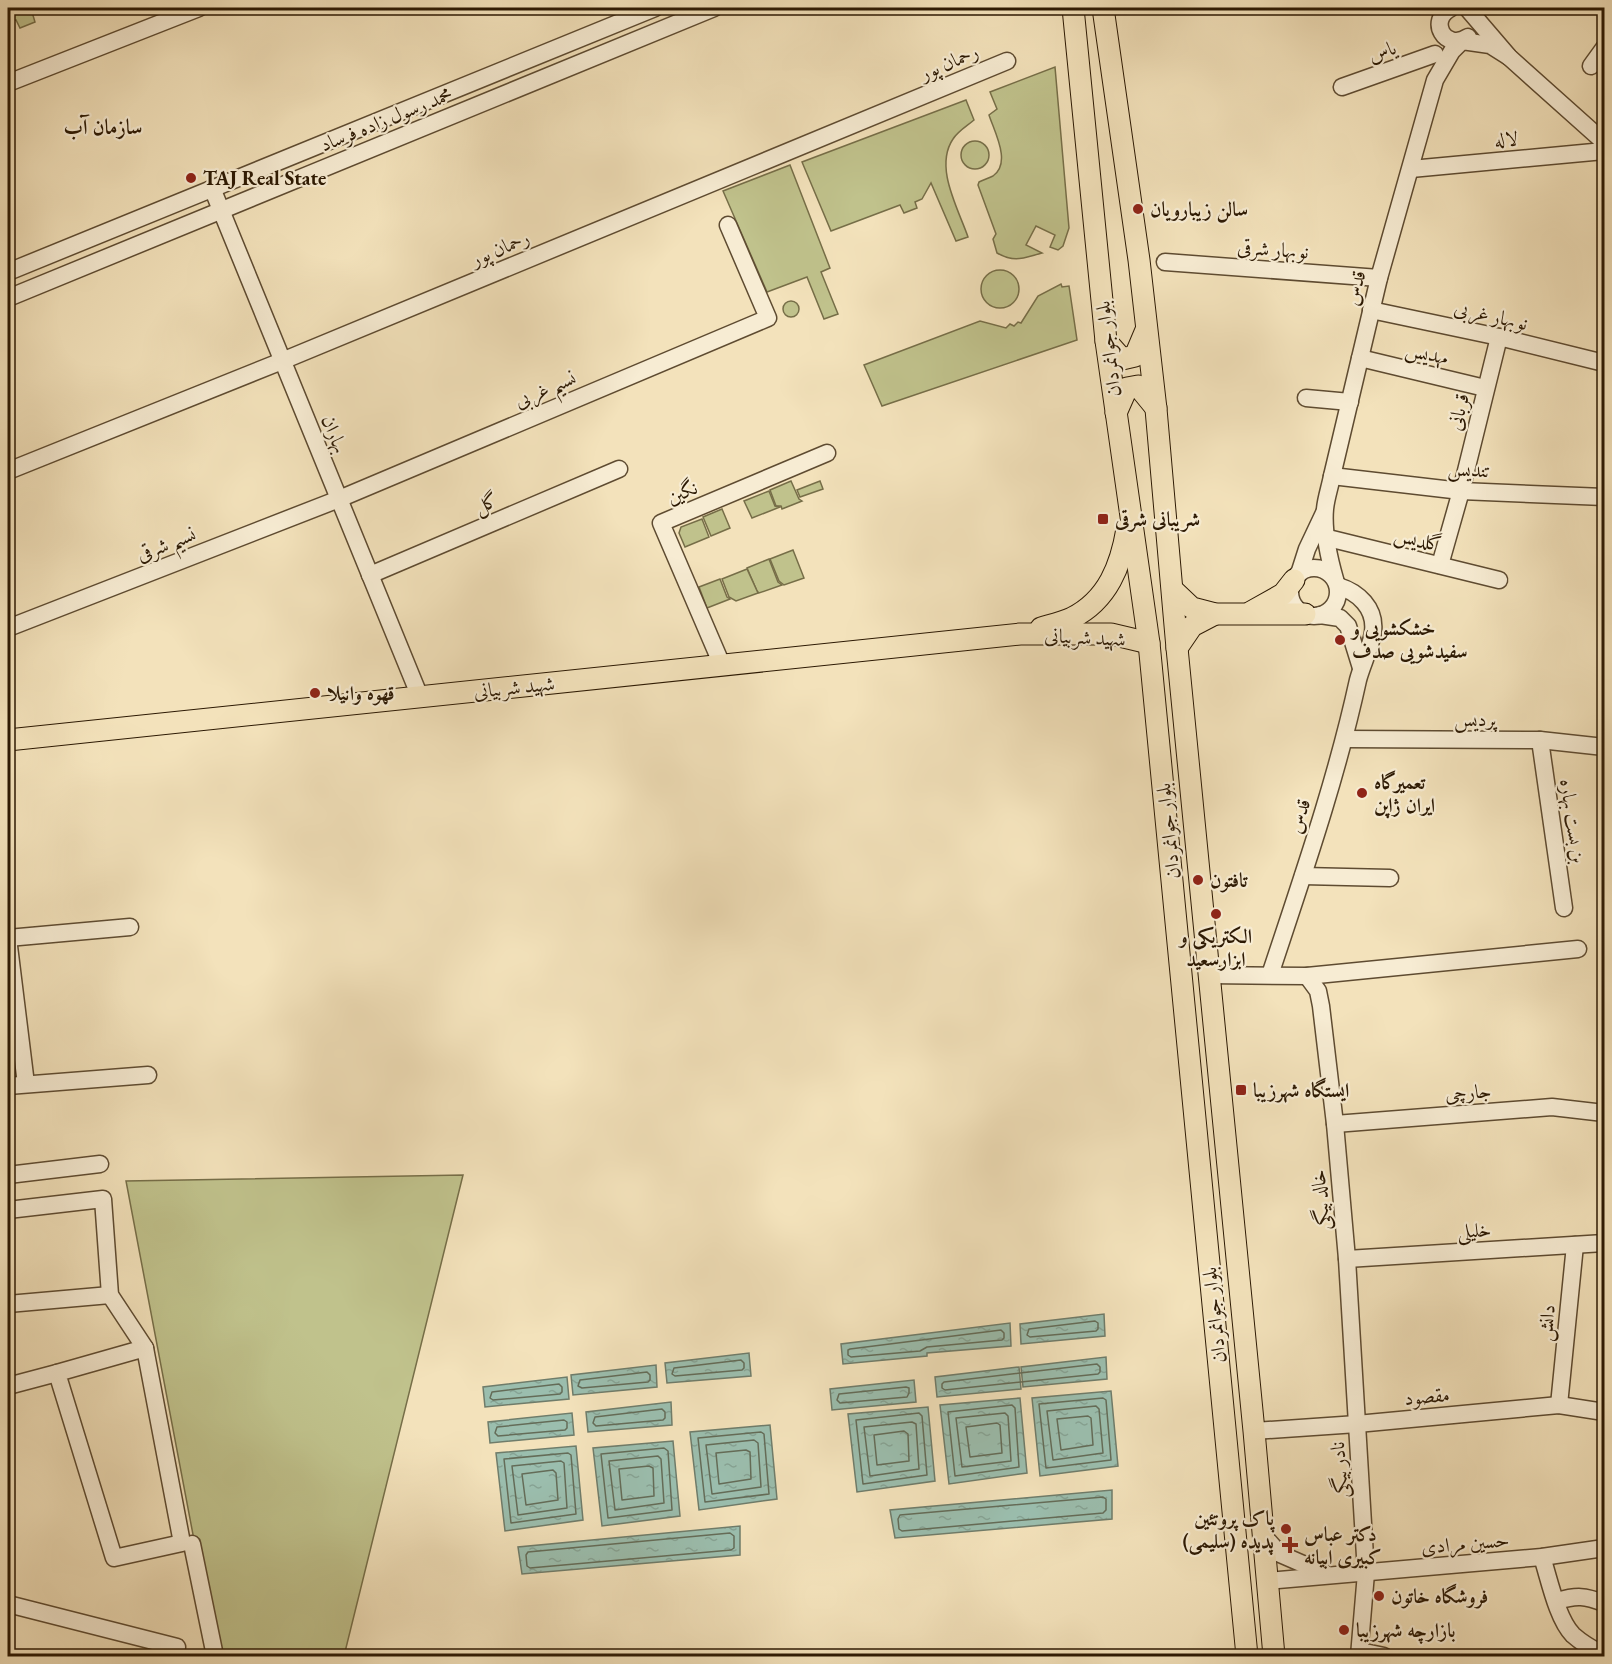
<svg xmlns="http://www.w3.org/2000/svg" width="1612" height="1664" viewBox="0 0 1612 1664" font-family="'EB Garamond',Amiri,serif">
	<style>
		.green { fill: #c0c28c; stroke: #766e48; stroke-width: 1.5 }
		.water { fill: url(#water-ripples); stroke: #6f7c6a; stroke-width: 1.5 }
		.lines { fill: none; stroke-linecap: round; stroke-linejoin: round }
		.shore { stroke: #646c58; stroke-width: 1.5 }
		.minor-casing { stroke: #5e4b31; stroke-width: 19 }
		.major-casing { stroke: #2c1903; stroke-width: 23 }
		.minor { stroke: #f7ecd3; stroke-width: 16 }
		.major { stroke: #f3e2bb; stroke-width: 21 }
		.poi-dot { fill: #8f2418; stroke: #f7ecd3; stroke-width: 2 }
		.labels { text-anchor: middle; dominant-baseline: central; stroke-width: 4.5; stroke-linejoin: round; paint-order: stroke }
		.street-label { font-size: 20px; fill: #2c1903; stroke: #f7ecd3 }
		.poi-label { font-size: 20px; font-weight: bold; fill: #2c1903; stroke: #f7ecd3; text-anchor: start }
		.neighbourhood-label { font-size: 21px; font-weight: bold; fill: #2c1903; stroke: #f7ecd3 }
	</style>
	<defs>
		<pattern id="water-ripples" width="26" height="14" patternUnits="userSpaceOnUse" patternTransform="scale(1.5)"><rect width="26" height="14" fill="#9bbeae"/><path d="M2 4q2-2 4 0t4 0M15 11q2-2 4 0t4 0" fill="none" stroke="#86a394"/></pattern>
	</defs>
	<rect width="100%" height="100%" fill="#f3e2bb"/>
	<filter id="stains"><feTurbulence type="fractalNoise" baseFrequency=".00333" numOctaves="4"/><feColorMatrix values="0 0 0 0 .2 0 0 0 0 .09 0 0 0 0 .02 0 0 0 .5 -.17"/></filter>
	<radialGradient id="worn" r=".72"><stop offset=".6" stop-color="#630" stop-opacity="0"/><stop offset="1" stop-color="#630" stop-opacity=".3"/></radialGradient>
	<g class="green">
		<polygon points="8,8 50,8 32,12 35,22 20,28 16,20 10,22"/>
		<path d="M1055,67L1069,228L1063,246L1058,250L1050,247L1055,235L1036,226L1026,245L1042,253C1023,258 1015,263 997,253L993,239L996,234L978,185L979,182C983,180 989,178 993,176C1012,163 994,131 989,115L997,109L990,92Z"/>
		<path d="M966,100L974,120C967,126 958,131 953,139C934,167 958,208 968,237L956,241L931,183L922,199L915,202L917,208L904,213L900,205L831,231L802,162Z"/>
		<circle cx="975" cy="155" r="14"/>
		<polygon points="790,165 830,268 821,272 838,314 824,319 807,277 767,292 723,191"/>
		<circle cx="1000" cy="289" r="19"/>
		<polygon points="1061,284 1062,287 1069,286 1077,340 882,406 864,365 980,321 1006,328 1010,324 1014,326 1018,322 1021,323 1038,296"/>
		<circle cx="791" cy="309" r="8"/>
		<polygon points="791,481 799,499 802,501 782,509 781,506 776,506 770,490"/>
		<polygon points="820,481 823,489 800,497 797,490"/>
		<polygon points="769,491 775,506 780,507 752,518 744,501"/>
		<polygon points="722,509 730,528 711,536 703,517"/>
		<polygon points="702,519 709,537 685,547 679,533 681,527"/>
		<polygon points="793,550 804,578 784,585 779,581 770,559"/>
		<polygon points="769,559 778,582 782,585 759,593 757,591 747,568"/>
		<polygon points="747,569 758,593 736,601 729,597 722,579"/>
		<polygon points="720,579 727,597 730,599 707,608 699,587"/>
		<polygon points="463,1175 344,1656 216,1656 126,1181"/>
	</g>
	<g class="water">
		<polygon points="1104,1314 1105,1336 1021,1344 1020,1324"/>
		<polygon points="1010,1323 1011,1346 927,1353 927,1356 843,1364 841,1344"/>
		<polygon points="749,1353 751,1376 667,1383 665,1363"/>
		<polygon points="1106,1357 1107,1379 1023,1387 1021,1367"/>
		<polygon points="656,1365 657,1387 573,1395 571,1375"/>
		<polygon points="1019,1367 1021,1389 937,1397 935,1377"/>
		<polygon points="567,1377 569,1399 485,1407 483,1387"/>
		<polygon points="914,1380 916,1402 832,1410 830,1389"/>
		<polygon points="1111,1391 1118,1466 1040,1476 1032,1398"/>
		<polygon points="1020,1398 1027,1473 949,1484 940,1405"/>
		<polygon points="671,1402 672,1425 588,1432 586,1412"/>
		<polygon points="928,1407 935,1481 857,1492 848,1414"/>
		<polygon points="572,1413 574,1435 490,1443 488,1422"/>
		<polygon points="770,1425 777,1499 699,1510 690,1432"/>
		<polygon points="673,1441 680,1516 602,1526 593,1448"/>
		<polygon points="576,1446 583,1520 505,1531 496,1453"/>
		<polygon points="1112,1490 1112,1519 895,1538 890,1510"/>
		<polygon points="740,1526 740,1555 522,1574 518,1547"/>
	</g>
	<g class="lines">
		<g class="shore">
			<polygon points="1095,1321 1098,1323 1098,1329 1096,1331 1030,1337 1027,1335 1029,1329"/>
			<polygon points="1001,1330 1004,1333 1004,1338 1002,1340 927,1347 920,1351 851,1357 848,1355 848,1350 850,1349"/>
			<polygon points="741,1360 744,1363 744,1368 742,1370 675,1376 672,1374 674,1368"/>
			<polygon points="1097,1364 1100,1367 1100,1372 1098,1374 945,1390 942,1388 942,1384 944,1382"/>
			<polygon points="647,1372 650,1375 650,1380 648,1382 582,1388 578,1386 580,1380"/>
			<polygon points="559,1384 562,1387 562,1392 560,1394 493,1400 490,1398 492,1392"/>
			<polygon points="906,1387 909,1388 909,1393 907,1397 840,1403 837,1400 839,1394"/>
			<polygon points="1103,1398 1106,1400 1111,1460 1046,1468 1039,1404"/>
			<polygon points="1012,1405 1015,1408 1019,1467 955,1476 948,1412"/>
			<polygon points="1096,1406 1099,1409 1103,1453 1053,1460 1047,1411"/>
			<polygon points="662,1409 665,1412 665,1418 663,1420 596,1426 593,1423 595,1417"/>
			<polygon points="919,1413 922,1416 927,1475 863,1484 856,1420"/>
			<polygon points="1005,1413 1008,1416 1011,1461 962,1467 956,1418"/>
			<polygon points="1088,1416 1091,1418 1093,1445 1061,1450 1057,1419"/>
			<polygon points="564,1420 567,1422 567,1428 565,1430 498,1436 495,1433 497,1427"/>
			<polygon points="912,1422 916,1424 919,1469 870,1476 864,1427"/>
			<polygon points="997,1423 1000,1425 1002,1453 970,1457 966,1427"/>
			<polygon points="904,1431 908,1434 909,1461 877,1465 874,1435"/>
			<polygon points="761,1432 764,1434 769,1494 705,1502 698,1438"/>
			<polygon points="754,1440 758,1443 761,1487 712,1494 706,1445"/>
			<polygon points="664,1448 668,1451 672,1510 608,1518 601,1454"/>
			<polygon points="746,1450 750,1452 751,1479 719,1484 716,1453"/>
			<polygon points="568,1453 571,1455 576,1514 511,1523 504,1459"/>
			<polygon points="658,1456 661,1459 664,1503 615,1510 609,1461"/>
			<polygon points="561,1461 564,1463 567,1508 518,1515 512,1466"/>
			<polygon points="649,1466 653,1468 654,1496 622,1500 619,1469"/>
			<polygon points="553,1470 556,1473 558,1500 526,1505 522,1474"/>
			<polygon points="1103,1497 1106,1499 1106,1510 1103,1513 902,1531 899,1529 898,1519 900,1515"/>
			<polygon points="730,1533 734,1536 734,1548 731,1550 530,1568 527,1566 526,1555 528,1552"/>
		</g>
		<defs>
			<g id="minor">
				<path d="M1451,8C1427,20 1445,52 1468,37"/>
				<polyline points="1467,8 1509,57 1604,142"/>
				<polyline points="1591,66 1604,48"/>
				<polyline points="8,83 199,8"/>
				<polyline points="1342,87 1435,54"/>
				<polyline points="1411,169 1604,151"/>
				<polyline points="212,188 420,697"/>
				<polyline points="1165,262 1379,278"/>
				<polyline points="8,272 655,8"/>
				<polyline points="8,298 714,8"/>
				<polyline points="1371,310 1499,337 1600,362"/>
				<polyline points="1360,358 1485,388"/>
				<polyline points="1306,398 1350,402"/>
				<polyline points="8,471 282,361 1007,61"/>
				<polyline points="1332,476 1461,491 1604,497"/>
				<polyline points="1328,538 1499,580"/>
				<polyline points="1440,565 1461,491 1499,337"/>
				<circle cx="1314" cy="592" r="24"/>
				<polyline points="1299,574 1307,549 1324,513"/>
				<polyline points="370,575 619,469"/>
				<path d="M1335,579C1329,558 1323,531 1325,509C1326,498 1330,487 1332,476L1379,278L1435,80L1452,51L1462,41L1490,45L1509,57"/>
				<polyline points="1320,615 1340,618 1348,626 1361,668"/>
				<polyline points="8,628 339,499 768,318 728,225"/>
				<polyline points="722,665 661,523 827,453"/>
				<polyline points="1345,739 1540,740 1604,747"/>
				<polyline points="1540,740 1564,908"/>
				<polyline points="1303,876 1390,878"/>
				<polyline points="8,938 26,1084"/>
				<polyline points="8,938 130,927"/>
				<polyline points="1208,975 1307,976 1578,949"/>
				<path d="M1270,975C1302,878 1336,781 1358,680C1362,665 1371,647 1373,632C1376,608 1358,592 1338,586"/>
				<polyline points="1307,976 1318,991 1321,1006 1335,1124 1347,1259 1366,1573 1359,1656"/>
				<polyline points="8,1086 148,1075"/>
				<polyline points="1335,1124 1552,1107 1604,1113"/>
				<polyline points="8,1175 100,1164"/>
				<polyline points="8,1210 103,1199 110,1295 145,1348"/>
				<polyline points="1347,1259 1604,1243"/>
				<polyline points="8,1304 110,1295"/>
				<polygon points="145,1348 182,1543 114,1558 57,1373"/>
				<polyline points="8,1386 57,1373"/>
				<polyline points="1559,1405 1575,1245"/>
				<polyline points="1254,1431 1357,1424 1559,1405 1604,1412"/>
				<polyline points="1263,1535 1280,1554 1326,1574"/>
				<polyline points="192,1544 215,1656"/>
				<path d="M1542,1557C1549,1578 1557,1619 1573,1635C1582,1643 1594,1650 1604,1655"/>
				<polyline points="1268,1581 1542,1557 1604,1548"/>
				<path d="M1557,1601C1577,1595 1585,1596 1604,1603"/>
				<polyline points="8,1604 177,1647"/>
				<polyline points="1360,1651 1384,1656"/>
			</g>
			<g id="major">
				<polyline points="1073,8 1106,341 1149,643 1247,1656"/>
				<polyline points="1103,8 1139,260 1156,409 1177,648 1254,1431 1274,1656"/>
				<polyline points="1106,341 1122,359 1135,356 1146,330"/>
				<polyline points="1116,413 1127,388 1138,386 1156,408"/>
				<polyline points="1173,590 1192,608 1215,614 1305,614"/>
				<polyline points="1251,612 1283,594 1294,580"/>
				<path d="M1041,628C1051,625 1063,622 1072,618C1108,600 1121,565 1127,529"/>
				<polyline points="1177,648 1192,626 1215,614"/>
				<polyline points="8,740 1020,634 1111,634 1149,643"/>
			</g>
		</defs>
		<use href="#minor" class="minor-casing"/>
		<use href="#major" class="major-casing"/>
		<use href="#minor" class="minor"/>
		<use href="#major" class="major"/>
	</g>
	<g class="poi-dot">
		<circle cx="191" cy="178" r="6"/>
		<circle cx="1138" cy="209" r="6"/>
		<rect x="1097" y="513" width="12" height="12" rx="3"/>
		<circle cx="1340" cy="640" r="6"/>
		<circle cx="315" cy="693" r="6"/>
		<circle cx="1362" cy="793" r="6"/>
		<circle cx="1198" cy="880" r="6"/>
		<circle cx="1216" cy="914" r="6"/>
		<rect x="1235" y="1084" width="12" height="12" rx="3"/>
		<circle cx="1286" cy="1529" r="6"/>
		<path d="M1287 1536h6v6h6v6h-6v6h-6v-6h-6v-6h6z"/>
		<circle cx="1379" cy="1596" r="6"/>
		<circle cx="1344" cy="1630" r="6"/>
	</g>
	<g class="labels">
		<g class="street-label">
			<text transform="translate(1382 51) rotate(-19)">یاس</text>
			<text transform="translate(949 62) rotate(-23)">رحمان پور</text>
			<text transform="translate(386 119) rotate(-22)">محمد رسول زاده فرساد</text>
			<text transform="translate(1506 139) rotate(-5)">لاله</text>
			<text transform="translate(500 248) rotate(-23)">رحمان پور</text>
			<text transform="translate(1273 249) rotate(4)">نوبهار شرقی</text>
			<text transform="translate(1355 288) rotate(-76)">قدس</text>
			<text transform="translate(1491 315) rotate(13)">نوبهار غربی</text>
			<text transform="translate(1108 349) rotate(-97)">بلوار جوانمردان</text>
			<text transform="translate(1427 353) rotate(13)">مهدیس</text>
			<text transform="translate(545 389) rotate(-23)">نسیم غربی</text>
			<text transform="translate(1458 412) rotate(-77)">قربانی</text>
			<text transform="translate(335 434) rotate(68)">بهاران</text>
			<text transform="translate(1469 469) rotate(4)">تندیس</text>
			<text transform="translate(682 492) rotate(-23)">نگین</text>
			<text transform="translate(486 503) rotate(-23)">گل</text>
			<text transform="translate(1418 539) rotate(14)">گلدیس</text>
			<text transform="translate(166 544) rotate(-21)">نسیم شرقی</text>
			<text transform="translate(1085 637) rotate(3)">شهید شربیانی</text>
			<text transform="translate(514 687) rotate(-6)">شهید شربیانی</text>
			<text x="1475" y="719">پردیس</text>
			<text transform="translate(1299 816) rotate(-73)">قدس</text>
			<text transform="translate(1573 821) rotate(82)">بن بست بهاره</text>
			<text transform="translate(1168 831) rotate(-96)">بلوار جوانمردان</text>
			<text transform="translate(1468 1092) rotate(-5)">جارچی</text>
			<text transform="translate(1320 1200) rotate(-95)">خالد بیگی</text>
			<text transform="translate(1474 1230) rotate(-4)">خلیلی</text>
			<text transform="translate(1214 1315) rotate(-96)">بلوار جوانمردان</text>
			<text transform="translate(1546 1323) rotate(-84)">دانش</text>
			<text transform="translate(1427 1396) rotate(-5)">مقصود</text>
			<text transform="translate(1339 1470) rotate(-94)">نادر بیگی</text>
			<text transform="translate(1465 1543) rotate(-5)">حسین مرادی</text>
		</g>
		<g class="poi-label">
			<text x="203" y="178">TAJ Real State</text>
			<text x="1150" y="209">سالن زیبارویان</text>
			<text x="1115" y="519">شریبانی شرقی</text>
			<text x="1352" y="628">خشکشویی و<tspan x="1352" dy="23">سفیدشویی صدف</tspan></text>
			<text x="327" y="693">قهوه وانیلا</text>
			<text x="1374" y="782">تعمیرگاه<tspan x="1374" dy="23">ایران ژاپن</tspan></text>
			<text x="1210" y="880">تافتون</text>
			<text x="1216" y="936" text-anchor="middle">الکتریکی و<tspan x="1216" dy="23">ابزارسعید</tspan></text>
			<text x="1253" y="1090">ایستگاه شهرزیبا</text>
			<text x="1274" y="1518" text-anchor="end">پاک پروتئین<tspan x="1274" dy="23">پدیده (سلیمی)</tspan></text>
			<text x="1304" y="1534">دکتر عباس<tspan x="1304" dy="23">کبیری ابیانه</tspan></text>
			<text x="1391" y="1596">فروشگاه خاتون</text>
			<text x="1356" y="1630">بازارچه شهرزیبا</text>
		</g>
		<g class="neighbourhood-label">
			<text x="103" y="126">سازمان آب</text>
		</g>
	</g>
	<rect width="1612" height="1664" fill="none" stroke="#f3e2bb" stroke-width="30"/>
	<rect x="9" y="9" width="1594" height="1646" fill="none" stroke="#2c1903" stroke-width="3"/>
	<rect x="15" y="15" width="1582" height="1634" fill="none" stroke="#2c1903" stroke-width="1.5"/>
	<rect width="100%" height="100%" filter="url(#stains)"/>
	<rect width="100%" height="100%" fill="url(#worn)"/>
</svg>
